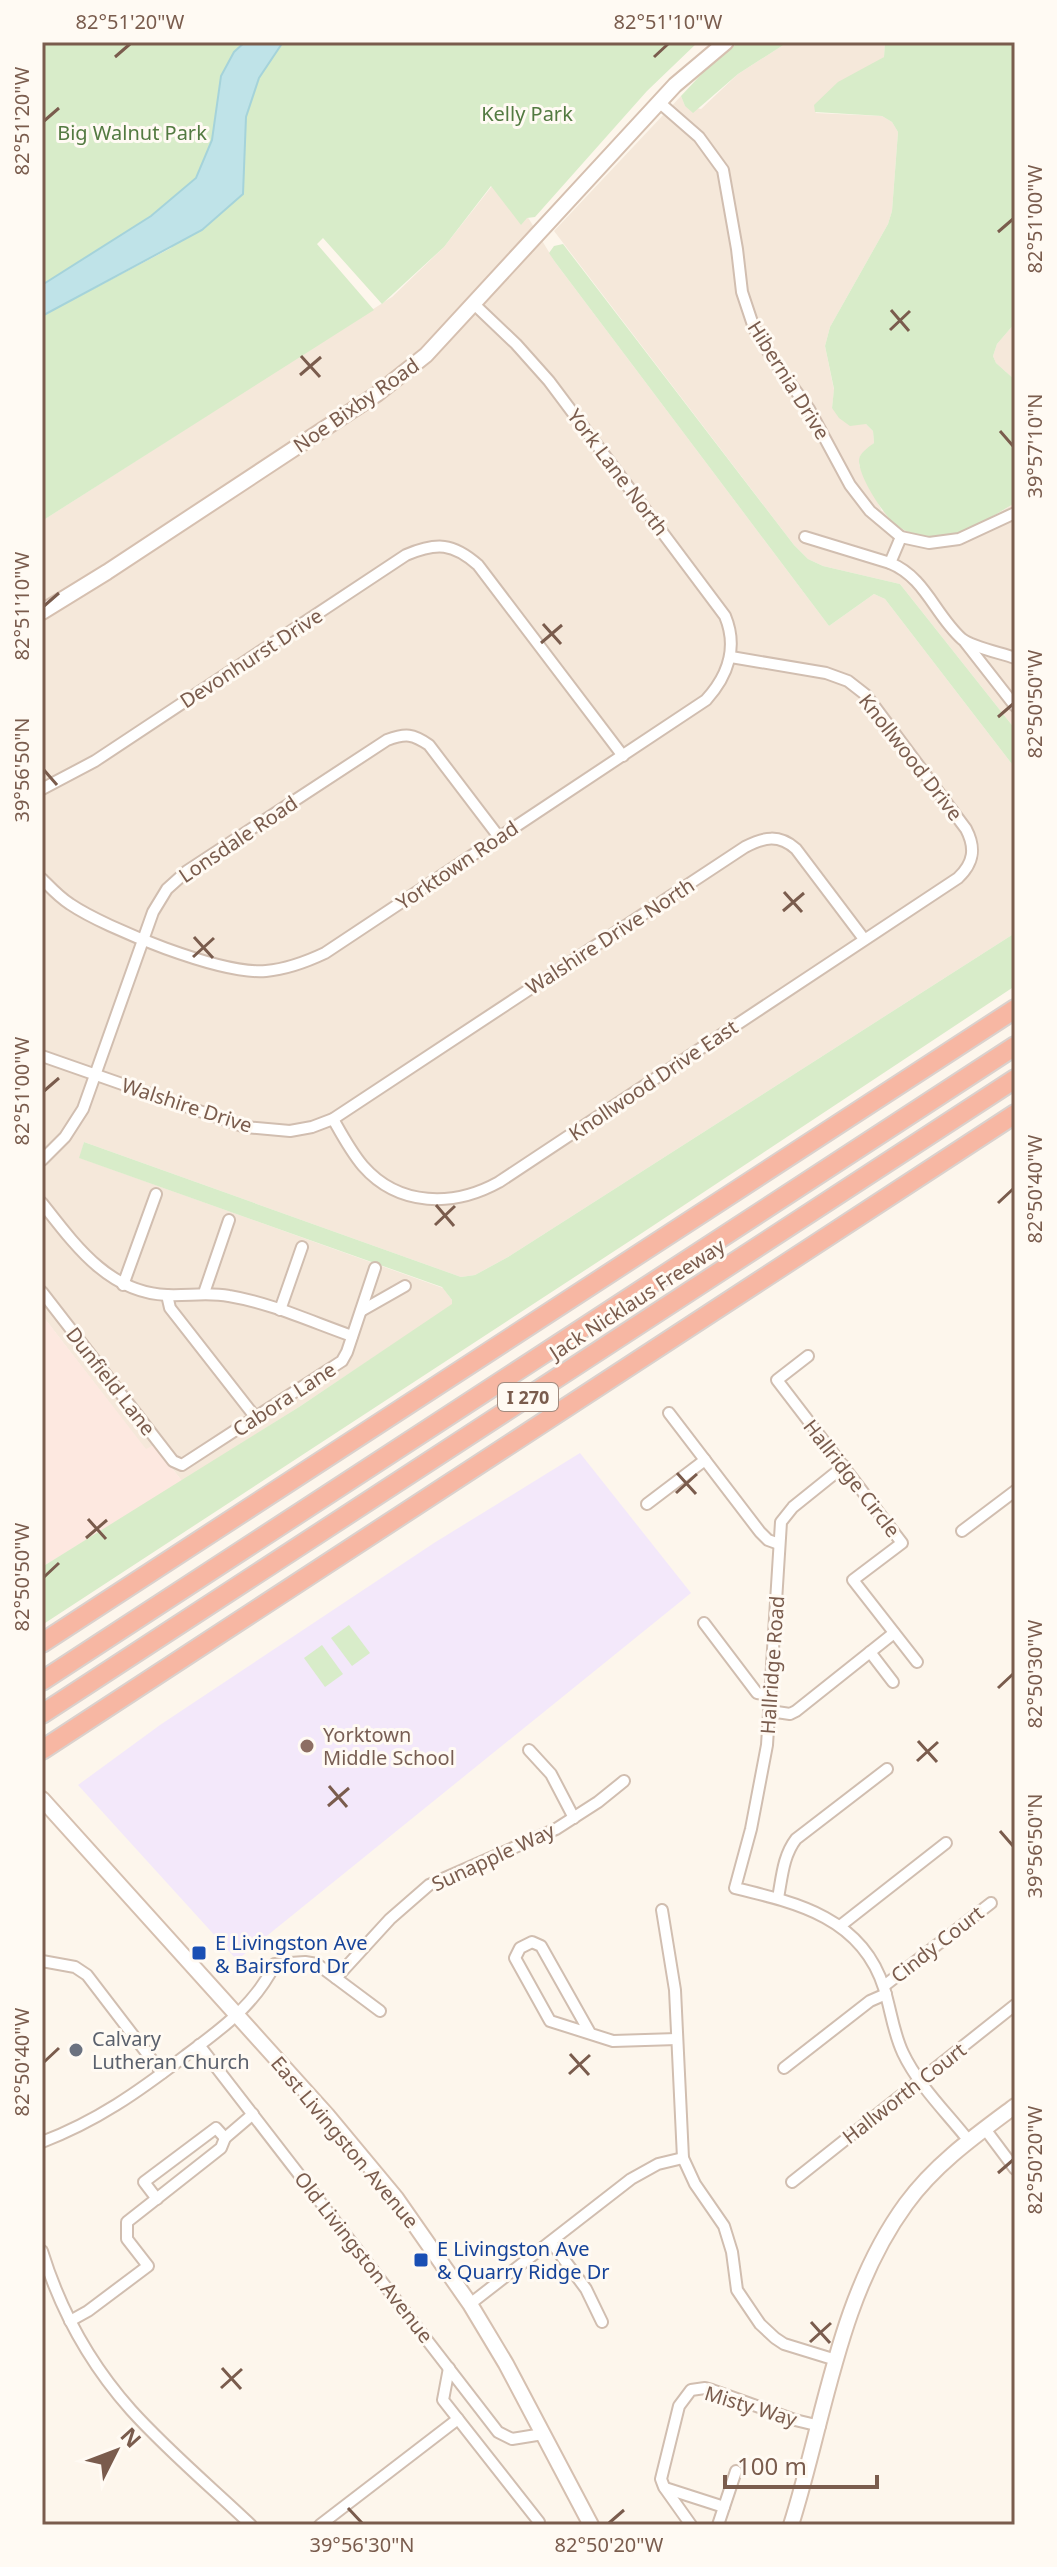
<svg xmlns="http://www.w3.org/2000/svg" width="1057" height="2567" viewBox="0 0 1057 2567" font-family="'Noto Sans',sans-serif">
	<style>
		.residential { fill: #f5e8da }
		.commercial { fill: #fde8e0 }
		.education { fill: #f3e8fa }
		.green { fill: #d8ecc9 }
		.water { fill: #bfe3e8; stroke: #a5d3da; stroke-width: 2 }
		.lines { fill: none; stroke-linecap: round; stroke-linejoin: round }
		.street-casing { stroke: #d1beb0; stroke-width: 14 }
		.secondary-casing { stroke: #d6c0b0; stroke-width: 18 }
		.highway-casing { stroke: #dad1cd; stroke-width: 22 }
		.street { stroke: #fff; stroke-width: 10 }
		.secondary { stroke: #fff; stroke-width: 14 }
		.highway { stroke: #f7b7a3; stroke-width: 18 }
		.ticks { fill: none; stroke: #7a5c4d; stroke-width: 3 }
		.education-dot { fill: #8d6e63; stroke: #fffaf3; stroke-width: 3 }
		.transit-dot { fill: #1a4fb4; stroke: #fffaf3; stroke-width: 3 }
		.worship-dot { fill: #6b7280; stroke: #fffaf3; stroke-width: 3 }
		.labels { text-anchor: middle; dominant-baseline: central; stroke-width: 6; stroke-linejoin: round; paint-order: stroke }
		.shield { fill: #fffaf3; stroke: #a28b7f; stroke-width: 2 }
		.shield-label { font-size: 18px; font-weight: bold; fill: #7a5c4d }
		.park-label { font-size: 20px; fill: #537a41; stroke: #fffaf3 }
		.street-label { font-size: 20px; fill: #7a5c4d; stroke: #fffaf3 }
		.education-label { font-size: 20px; fill: #785e54; stroke: #fffaf3; text-anchor: start }
		.transit-label { font-size: 20px; fill: #164399; stroke: #fffaf3; text-anchor: start }
		.worship-label { font-size: 20px; fill: #5b616d; stroke: #fffaf3; text-anchor: start }
		.neatline { fill: none; stroke: #7a5c4d; stroke-width: 3 }
		.ticks-label { font-size: 20px; text-anchor: middle; fill: #7a5c4d }
	</style>
	<rect width="100%" height="100%" fill="#fdf6ec"/>
	<g class="residential">
		<polygon points="788,42 885,42 884,57 815,113 882,116 892,122 898,132 892,211 888,224 830,327 825,346 834,390 832,408 866,424 873,431 874,443 860,456 859,465 882,511 980,524 1015,503 1015,729 900,584 823,566 808,559 794,545 554,231 681,96 685,106 701,109 738,74"/>
		<polygon points="492,186 497,186 529,219 555,262 829,626 874,594 885,599 1015,768 1015,933 508,1257 475,1275 461,1277 84,1142 80,1158 443,1288 452,1300 452,1305 299,1407 182,1481 154,1445 146,1450 42,1315 42,521 392,297 444,247"/>
		<polygon points="1015,323 1015,380 996,363 993,356 997,344"/>
	</g>
	<polygon class="commercial" points="42,1315 146,1449 154,1445 182,1481 42,1567"/>
	<polygon class="education" points="580,1453 691,1593 237,1960 78,1785 160,1725 434,1543"/>
	<g class="green">
		<polygon points="42,42 698,42 647,91 535,217 527,218 521,225 491,186 444,247 382,304 323,238 317,244 374,310 42,521 42,316 171,248 218,176 42,293"/>
		<polygon points="739,42 788,42 738,74 693,113 685,106 681,96 710,65"/>
		<path d="M885,42H1015V323L997,344L993,356L996,363L1015,380V503C996,514 958,539 937,538C923,538 907,533 896,525C884,516 853,469 860,456C863,451 870,446 874,443L873,431L866,424L850,426L839,418L832,408L834,389L825,346L830,327L888,224L892,211L898,132L892,122L882,116L815,112L814,105L838,82L884,57Z"/>
		<polygon points="563,244 794,545 808,559 823,566 900,584 1015,729 1015,768 885,599 874,594 829,626 555,262 549,253 554,246"/>
		<polygon points="1015,933 1015,986 642,1233 42,1625 42,1567 299,1407 452,1304 452,1300 442,1287 79,1158 84,1142 461,1277 475,1275 508,1257"/>
		<polygon points="349,1625 370,1653 352,1666 331,1638"/>
		<polygon points="322,1645 343,1674 325,1687 304,1658"/>
	</g>
	<polygon class="water" points="245,42 283,42 259,78 246,117 243,194 202,230 42,316 42,285 151,216 196,178 212,140 221,76 234,52"/>
	<g class="lines">
		<defs>
			<g id="street">
				<polyline points="660,103 699,137 723,170 737,249 742,292 754,328 774,361 809,409 850,485 870,511 901,537 929,543 959,539 1015,513"/>
				<polyline points="805,537 890,563"/>
				<path d="M901,537L890,563C925,577 935,615 962,639C972,647 1001,653 1015,658"/>
				<polyline points="965,642 1015,706"/>
				<path d="M42,789L95,761L406,555C437,542 453,543 478,565L623,756"/>
				<path d="M42,879C51,888 59,897 70,904C107,929 222,975 266,971C287,969 306,962 325,953L706,700C728,676 738,647 725,616L549,381L516,344L475,305"/>
				<path d="M42,1056L245,1127L290,1131L312,1127L333,1119L745,847C764,837 779,834 796,849L864,939"/>
				<path d="M333,1119C342,1135 351,1152 363,1166C399,1207 454,1207 499,1182L958,878C974,863 976,848 966,829L866,695L848,681L826,673L731,657"/>
				<path d="M42,1160L65,1137L83,1109L153,912L167,889L187,871L387,740C406,733 413,734 429,745L499,837"/>
				<path d="M42,1203C75,1245 109,1293 167,1295C188,1296 208,1292 229,1296C271,1303 312,1322 352,1336"/>
				<polyline points="123,1285 156,1194"/>
				<polyline points="42,1292 173,1461 182,1465 342,1361 347,1352 375,1268"/>
				<polyline points="204,1293 229,1220"/>
				<polyline points="167,1295 170,1308 256,1418"/>
				<polyline points="280,1310 302,1247"/>
				<polyline points="361,1311 405,1286"/>
				<polyline points="808,1356 777,1380 902,1543 853,1580 917,1662"/>
				<polyline points="669,1413 760,1532 768,1540 779,1544"/>
				<path d="M844,1466L793,1507L781,1522L767,1745L751,1829L735,1888C798,1903 862,1918 884,1988C891,2010 893,2032 903,2053C918,2085 947,2113 969,2141"/>
				<polyline points="647,1504 705,1460"/>
				<polyline points="962,1531 1015,1491"/>
				<polyline points="704,1623 757,1693 770,1695"/>
				<polyline points="870,1652 893,1682"/>
				<polyline points="770,1711 790,1714 796,1711 894,1633"/>
				<polyline points="529,1750 551,1774 574,1818"/>
				<path d="M778,1898C782,1877 783,1856 796,1839L887,1769"/>
				<polyline points="662,1910 675,1990 683,2158 695,2184 724,2226 732,2252 737,2290 760,2324 775,2338 784,2344 836,2360"/>
				<polyline points="840,1926 946,1843"/>
				<polyline points="42,1961 75,1967 87,1975 162,2073"/>
				<polyline points="336,1978 390,1919 429,1885 556,1829 598,1802 624,1781"/>
				<polyline points="884,1986 991,1903"/>
				<polyline points="590,2033 541,1946 532,1942 520,1948 515,1958 550,2021 613,2041 677,2039"/>
				<polyline points="199,2045 498,2432 512,2439 543,2434"/>
				<polyline points="784,2068 870,2001 886,1994"/>
				<polyline points="985,2129 1015,2169"/>
				<path d="M42,2142C97,2121 138,2092 185,2056C220,2030 255,2005 275,1964L305,1962L317,1964L380,2011"/>
				<polyline points="792,2182 1015,2005"/>
				<polyline points="157,2199 144,2182 216,2128 225,2138"/>
				<polyline points="551,2242 586,2289 602,2322"/>
				<path d="M42,2251C60,2309 90,2364 131,2410C168,2451 211,2487 251,2525"/>
				<polyline points="470,2304 631,2179 658,2164 683,2158"/>
				<polyline points="70,2321 88,2311 148,2266 127,2239 127,2222 221,2148 225,2138 253,2114"/>
				<polyline points="449,2368 443,2400 539,2522 539,2525"/>
				<polyline points="665,2488 724,2507"/>
				<polyline points="320,2525 458,2419"/>
				<polyline points="691,2525 664,2487 661,2479 679,2406 691,2390 705,2388 712,2390 795,2420 820,2426"/>
				<polyline points="718,2525 736,2471"/>
			</g>
			<g id="secondary">
				<polyline points="42,612 107,572 377,394 426,355 675,85 726,42"/>
				<polyline points="42,1799 327,2115 396,2198 470,2304 506,2364 591,2525"/>
				<path d="M791,2525C825,2418 838,2297 906,2204C935,2164 976,2135 1015,2106"/>
			</g>
			<g id="highway">
				<polyline points="42,1643 1015,1009"/>
				<polyline points="42,1681 1015,1046"/>
				<polyline points="42,1714 1015,1079"/>
				<polyline points="42,1750 1015,1114"/>
			</g>
		</defs>
		<use href="#street" class="street-casing"/>
		<use href="#secondary" class="secondary-casing"/>
		<use href="#highway" class="highway-casing"/>
		<use href="#street" class="street"/>
		<use href="#secondary" class="secondary"/>
		<use href="#highway" class="highway"/>
	</g>
	<path class="ticks" d="M115,57L130,44M654,57L668,44M44,121L59,108M998,232L1013,219M891,310L909,331M890,330L910,311M301,356L320,377M300,375L321,357M1000,431L1013,446M44,606L59,593M543,624L561,644M541,643L562,625M998,717L1013,704M44,770L57,785M784,892L802,912M783,911L804,893M194,937L213,958M193,957L214,938M44,1091L59,1078M998,1203L1013,1189M436,1205L454,1226M435,1225L455,1206M677,1473L696,1494M676,1493L697,1474M88,1519L106,1539M86,1538L107,1520M44,1577L59,1563M998,1688L1013,1674M918,1741L937,1762M917,1761L938,1742M329,1786L347,1807M328,1806L349,1788M1000,1831L1013,1846M570,2054L589,2075M44,2062L59,2048M569,2074L590,2055M998,2173L1013,2160M811,2322L830,2343M810,2342L831,2323M222,2368L241,2389M221,2388L242,2369M348,2508L362,2523M609,2523L624,2510"/>
	<circle class="education-dot" cx="307" cy="1746" r="8"/>
	<g class="transit-dot">
		<rect x="191" y="1945" width="16" height="16" rx="4"/>
		<rect x="413" y="2252" width="16" height="16" rx="4"/>
	</g>
	<circle class="worship-dot" cx="76" cy="2050" r="8"/>
	<g class="labels">
		<rect class="shield" x="498" y="1383" width="60" height="28" rx="6"/>
		<g class="shield-label">
			<text x="528" y="1397">I 270</text>
		</g>
		<g class="park-label">
			<text x="527" y="113">Kelly Park</text>
			<text x="132" y="132">Big Walnut Park</text>
		</g>
		<g class="street-label">
			<text transform="translate(789 380) rotate(58)">Hibernia Drive</text>
			<text transform="translate(356 405) rotate(-35)">Noe Bixby Road</text>
			<text transform="translate(618 472) rotate(53)">York Lane North</text>
			<text transform="translate(251 658) rotate(-33)">Devonhurst Drive</text>
			<text transform="translate(911 757) rotate(52)">Knollwood Drive</text>
			<text transform="translate(238 839) rotate(-34)">Lonsdale Road</text>
			<text transform="translate(457 865) rotate(-34)">Yorktown Road</text>
			<text transform="translate(610 936) rotate(-33)">Walshire Drive North</text>
			<text transform="translate(653 1080) rotate(-34)">Knollwood Drive East</text>
			<text transform="translate(187 1105) rotate(18)">Walshire Drive</text>
			<text transform="translate(637 1299) rotate(-33)">Jack Nicklaus Freeway</text>
			<text transform="translate(111 1381) rotate(52)">Dunfield Lane</text>
			<text transform="translate(284 1399) rotate(-33)">Cabora Lane</text>
			<text transform="translate(852 1478) rotate(52)">Hallridge Circle</text>
			<text transform="translate(772 1665) rotate(-86)">Hallridge Road</text>
			<text transform="translate(493 1857) rotate(-25)">Sunapple Way</text>
			<text transform="translate(937 1944) rotate(-38)">Cindy Court</text>
			<text transform="translate(904 2093) rotate(-38)">Hallworth Court</text>
			<text transform="translate(345 2142) rotate(50)">East Livingston Avenue</text>
			<text transform="translate(364 2257) rotate(52)">Old Livingston Avenue</text>
			<text transform="translate(751 2406) rotate(17)">Misty Way</text>
		</g>
		<g class="education-label">
			<text x="323" y="1734">Yorktown<tspan x="323" dy="23">Middle School</tspan></text>
		</g>
		<g class="transit-label">
			<text x="215" y="1942">E Livingston Ave<tspan x="215" dy="23">&amp; Bairsford Dr</tspan></text>
			<text x="437" y="2248">E Livingston Ave<tspan x="437" dy="23">&amp; Quarry Ridge Dr</tspan></text>
		</g>
		<g class="worship-label">
			<text x="92" y="2038">Calvary<tspan x="92" dy="23">Lutheran Church</tspan></text>
		</g>
	</g>
	<rect width="1057" height="2567" fill="none" stroke="#fffaf3" stroke-width="88"/>
	<g transform="translate(116 2451) rotate(48)" stroke="#fffaf3" stroke-width="6" paint-order="stroke">
	<path d="M0-6L14 30L0 20L-14 30Z" fill="#7a5c4d"/>
	<text y="-12" font-size="22" font-weight="bold" text-anchor="middle" fill="#7a5c4d">N</text>
	</g>
	<path d="M725 2475v12h152v-12" fill="none" stroke="#7a5c4d" stroke-width="4"/>
	<text x="737" y="2475" font-size="24" fill="#7a5c4d" stroke="#fffaf3" stroke-width="6" paint-order="stroke">100 m</text>
	<rect x="44" y="44" width="969" height="2479" class="neatline"/>
	<g class="ticks-label">
		<text x="130" y="29">82°51'20"W</text>
		<text x="668" y="29">82°51'10"W</text>
		<text transform="translate(22 121) rotate(-90)" y="7">82°51'20"W</text>
		<text transform="translate(1035 219) rotate(-90)" y="7">82°51'00"W</text>
		<text transform="translate(1035 446) rotate(-90)" y="7">39°57'10"N</text>
		<text transform="translate(22 606) rotate(-90)" y="7">82°51'10"W</text>
		<text transform="translate(1035 704) rotate(-90)" y="7">82°50'50"W</text>
		<text transform="translate(22 770) rotate(-90)" y="7">39°56'50"N</text>
		<text transform="translate(22 1091) rotate(-90)" y="7">82°51'00"W</text>
		<text transform="translate(1035 1189) rotate(-90)" y="7">82°50'40"W</text>
		<text transform="translate(22 1577) rotate(-90)" y="7">82°50'50"W</text>
		<text transform="translate(1035 1674) rotate(-90)" y="7">82°50'30"W</text>
		<text transform="translate(1035 1846) rotate(-90)" y="7">39°56'50"N</text>
		<text transform="translate(22 2062) rotate(-90)" y="7">82°50'40"W</text>
		<text transform="translate(1035 2160) rotate(-90)" y="7">82°50'20"W</text>
		<text x="362" y="2552">39°56'30"N</text>
		<text x="609" y="2552">82°50'20"W</text>
	</g>
</svg>
